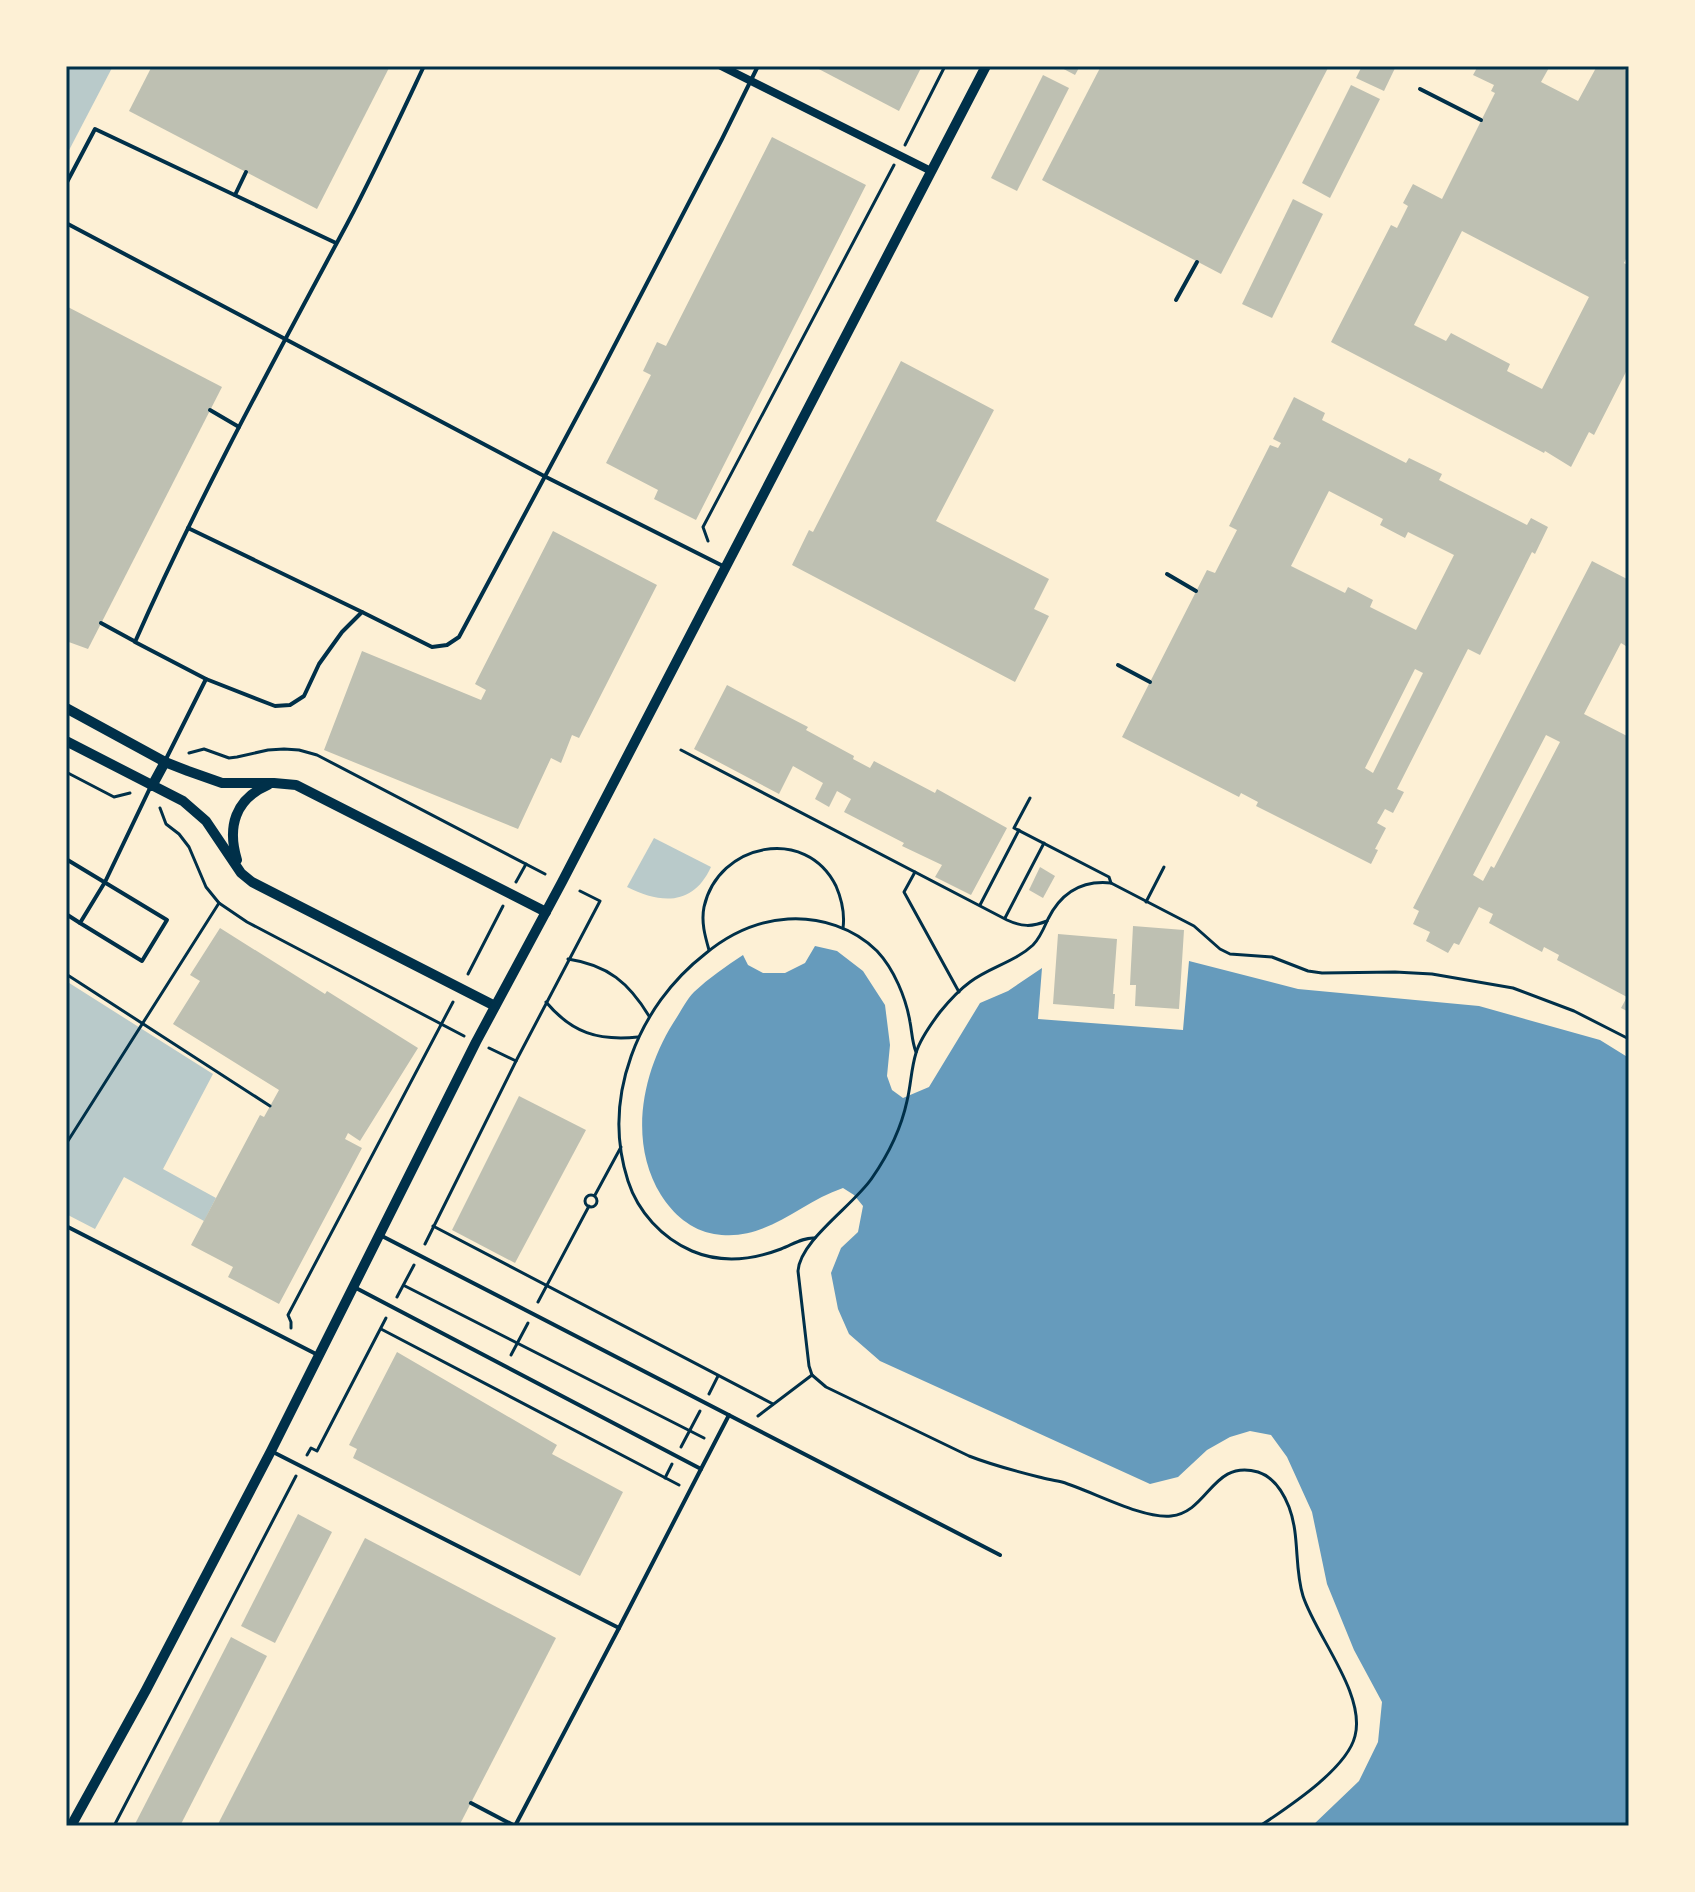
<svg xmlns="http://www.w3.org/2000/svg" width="1695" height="1892" viewBox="0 0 1695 1892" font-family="'PT Sans Narrow',sans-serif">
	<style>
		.green { fill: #b9caca }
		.water { fill: #669bbc }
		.building { fill: #bec0b2; fill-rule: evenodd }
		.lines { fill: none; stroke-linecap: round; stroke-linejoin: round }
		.path { stroke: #003049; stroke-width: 3 }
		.service { stroke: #003049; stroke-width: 4 }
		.minor { stroke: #003049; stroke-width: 8 }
		.tertiary { stroke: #003049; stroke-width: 10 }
		.neatline { fill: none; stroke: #003049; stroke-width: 3 }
	</style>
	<rect width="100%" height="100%" fill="#fdf0d5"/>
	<g class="green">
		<polygon points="66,66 113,66 66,156"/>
		<path d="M654,838L711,867C693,906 661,904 627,887Z"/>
		<polygon points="66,981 213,1074 163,1169 216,1198 204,1221 124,1177 95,1229 66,1214"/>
	</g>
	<path class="water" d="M815,946L837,951L863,971L885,1005L890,1045L887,1076L892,1090L903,1098L929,1087L980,1003L1008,991L1042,968L1038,1019L1183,1030L1189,961L1298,989L1479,1006L1600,1040L1629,1058V1826H1312L1359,1781L1378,1742L1382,1702L1354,1650L1327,1584L1312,1512L1287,1457L1271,1435L1250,1431L1230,1437L1207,1450L1178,1477L1150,1484L880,1361L849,1334L838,1309L831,1273L841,1248L858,1232L863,1206L854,1195L843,1188C798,1203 766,1243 714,1234C691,1230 673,1214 661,1195C627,1140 643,1068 677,1017C682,1009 687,999 694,992C709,978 726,966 743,955L748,965L763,973H785L805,963Z"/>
	<g class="building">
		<polygon points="152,66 390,66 317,209 129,111"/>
		<polygon points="813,66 922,66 899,111"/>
		<polygon points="1058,66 1080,66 1075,75"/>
		<polygon points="1101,66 1329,66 1221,274 1042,180"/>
		<polygon points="1362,66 1396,66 1384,91 1356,78"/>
		<path d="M1478,66H1550L1541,82L1578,101L1597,66H1617L1629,72V253L1624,263L1629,266V366L1594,435L1589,432L1571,467L1545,451L1544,453L1331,342L1391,225L1397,228L1408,206L1403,203L1413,184L1442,199L1495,93L1491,91L1494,85L1473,75ZM1462,231L1589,297L1542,389L1507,371L1510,364L1451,333L1446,341L1414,325Z"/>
		<polygon points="1043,75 1069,88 1017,191 991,178"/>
		<polygon points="1351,85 1380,99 1330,198 1302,183"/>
		<polygon points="772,137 866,185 696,520 654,499 658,490 606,463 651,375 643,371 657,342 666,346"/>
		<polygon points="1293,199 1323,214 1272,318 1242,304"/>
		<polygon points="66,306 222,387 88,649 66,641"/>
		<polygon points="901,361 994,410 936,521 1049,579 1034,609 1049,616 1015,682 792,565 809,530 813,532"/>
		<path d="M1294,397L1325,413L1322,420L1406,463L1409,458L1442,474L1439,480L1527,525L1531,518L1548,527L1535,554L1532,552L1480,655L1468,649L1397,789L1404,792L1393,813L1385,809L1377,823L1386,828L1375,849L1378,850L1371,864L1256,806L1258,802L1241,793L1239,797L1122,737L1207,570L1215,573L1237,530L1229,526L1270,445L1278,448L1281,443L1273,439ZM1329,491L1383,519L1380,525L1405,538L1408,532L1454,555L1416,630L1370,607L1373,600L1348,587L1345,593L1291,566ZM1415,669L1423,673L1373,773L1365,768Z"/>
		<polygon points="553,531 657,585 579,738 572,735 561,763 551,758 518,829 324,750 362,651 481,700 486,690 475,684"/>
		<path d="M1592,561L1629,580V648L1621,643L1584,714L1629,737V1012L1621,1008L1627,997L1557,960L1559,955L1544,947L1542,952L1489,923L1493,914L1479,907L1459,945L1454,943L1448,953L1426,941L1430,932L1413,924L1419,911L1413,908ZM1546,735L1560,742L1494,868L1491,866L1483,881L1473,875Z"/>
		<polygon points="727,685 808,727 806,730 854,756 853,759 870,768 874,761 935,793 937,789 1007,828 971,895 935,877 942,865 902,846 904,843 844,812 851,799 837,791 829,807 815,799 823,783 793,766 779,794 694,749"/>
		<polygon points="1040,867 1055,876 1043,898 1029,890"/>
		<polygon points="1133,926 1184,930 1179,1009 1135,1006 1136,985 1130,985"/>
		<polygon points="220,928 325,994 327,991 418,1048 360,1141 348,1133 345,1139 362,1148 279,1304 228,1277 233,1267 191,1245 260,1115 264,1117 279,1090 173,1024 200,981 190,975"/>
		<polygon points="1058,934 1117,939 1113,994 1115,994 1114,1009 1053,1004"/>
		<polygon points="519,1096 586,1130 515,1263 452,1230"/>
		<polygon points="397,1352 557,1445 552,1454 623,1492 580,1576 353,1458 357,1449 349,1445"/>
		<polygon points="298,1514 332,1532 275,1643 241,1626"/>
		<polygon points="365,1538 556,1638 459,1826 217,1826"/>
		<polygon points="231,1637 267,1656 180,1826 138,1826 135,1824"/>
	</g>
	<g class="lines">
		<g class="path">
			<polyline points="905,145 945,66"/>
			<polyline points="708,541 703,527 894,165"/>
			<path d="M681,750L1007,920C1022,927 1032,927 1047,921"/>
			<polyline points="189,753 204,749 229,758 237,757 268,750 284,749 299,750 317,755 545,874"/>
			<polyline points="66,772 114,797 130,793"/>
			<polyline points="1030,798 1014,828 1109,877 1111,883"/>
			<polyline points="160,808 166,824 179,834 189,847 206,887 219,903 247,922 464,1036"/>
			<polyline points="915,872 904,892 959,992"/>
			<polyline points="516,882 526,864"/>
			<polyline points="1146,902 1164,867"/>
			<polyline points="980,905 1019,830"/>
			<polyline points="1005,918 1044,843"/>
			<path d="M709,950C705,936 701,922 704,907C718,843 806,825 836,886C842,900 845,913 843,928"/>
			<path d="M568,959C608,965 629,983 649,1016"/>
			<polyline points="66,974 270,1106"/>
			<polyline points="468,974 503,906"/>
			<path d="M546,1002C572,1033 598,1041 638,1037"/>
			<polyline points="489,1048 516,1061 600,901 580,891"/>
			<polyline points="66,1144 219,903"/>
			<circle cx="591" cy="1201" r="6"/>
			<polyline points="595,1195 621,1147"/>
			<polyline points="433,1226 773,1404"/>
			<path d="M815,1238C803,1237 792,1245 781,1249C752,1260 720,1263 692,1251C662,1238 638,1212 628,1181C601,1098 638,1006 705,954C729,934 756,921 788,919C820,917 854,928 877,951C894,969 906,998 910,1022C912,1032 912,1042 916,1052"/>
			<polyline points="425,1244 516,1061"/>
			<polyline points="405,1286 704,1438"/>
			<polyline points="397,1297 414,1265"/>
			<polyline points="538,1302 589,1206"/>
			<polyline points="291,1328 291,1322 288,1315 453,1002"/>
			<polyline points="381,1329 679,1485"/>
			<polyline points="511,1355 528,1323"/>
			<polyline points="709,1394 718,1376"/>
			<polyline points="758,1416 812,1375"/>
			<polyline points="681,1447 700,1411"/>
			<polyline points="307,1455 311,1448 317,1451 386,1318"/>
			<polyline points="665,1478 672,1464"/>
			<polyline points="114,1826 296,1476"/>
			<path d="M1260,1826C1288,1807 1347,1769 1355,1736C1366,1694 1316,1636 1303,1596C1294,1567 1300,1536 1289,1507C1283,1492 1274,1477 1258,1472C1212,1459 1209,1512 1171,1516C1142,1519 1092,1491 1062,1482C1054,1480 1046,1479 1039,1477C1015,1471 992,1465 969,1456L826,1387L812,1375L809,1366L798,1271C800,1240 854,1205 872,1178C888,1155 901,1129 907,1101C911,1085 911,1069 916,1053C920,1039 931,1024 940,1012C949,1001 959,990 970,982C990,967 1015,962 1033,945C1040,938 1044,928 1048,919C1061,893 1082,880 1111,883L1194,926L1220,949L1230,954L1272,957L1308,971L1322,973L1395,972L1432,974L1513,988L1574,1011L1629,1039"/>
		</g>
		<g class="service">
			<path d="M424,66C399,119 374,173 347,224C273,362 198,499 135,642L206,679L275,706L290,705L304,696L319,664L342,632L362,612L432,647L447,645L459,637L596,381L722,139L758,66"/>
			<polyline points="1420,89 1481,120"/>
			<polyline points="66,184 95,129 336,243"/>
			<polyline points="235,195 246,172"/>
			<polyline points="66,223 546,477 723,566"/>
			<polyline points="1176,300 1197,262"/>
			<polyline points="210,410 239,427"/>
			<polyline points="188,528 362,612"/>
			<polyline points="1167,574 1196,591"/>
			<polyline points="101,623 134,641"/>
			<polyline points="1118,665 1150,682"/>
			<polyline points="166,759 206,679"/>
			<polyline points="66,859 167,920 142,961 80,923 105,882 150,788"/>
			<polyline points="66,914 80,923"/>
			<polyline points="66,1226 316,1354"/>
			<polyline points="380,1235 1000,1555"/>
			<polyline points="356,1288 701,1469 619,1628"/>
			<polyline points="273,1452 619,1628 515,1826"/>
			<polyline points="701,1469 729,1415"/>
			<polyline points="471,1803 515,1826"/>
		</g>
		<polyline class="minor" points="721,66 931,171"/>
		<g class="tertiary">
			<polyline points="66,708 165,762 188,771 222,783 274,783 296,785 546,912"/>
			<polyline points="66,741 183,801 206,821 241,873 252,882 495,1006"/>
			<polyline points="152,786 165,762"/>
			<path d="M237,860C227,827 235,799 268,785"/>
			<polyline points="71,1826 146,1690 271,1451 476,1042 562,882 986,66"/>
		</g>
	</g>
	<rect width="1695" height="1892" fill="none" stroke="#fdf0d5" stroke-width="136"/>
	<rect x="68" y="68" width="1559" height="1756" class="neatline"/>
</svg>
